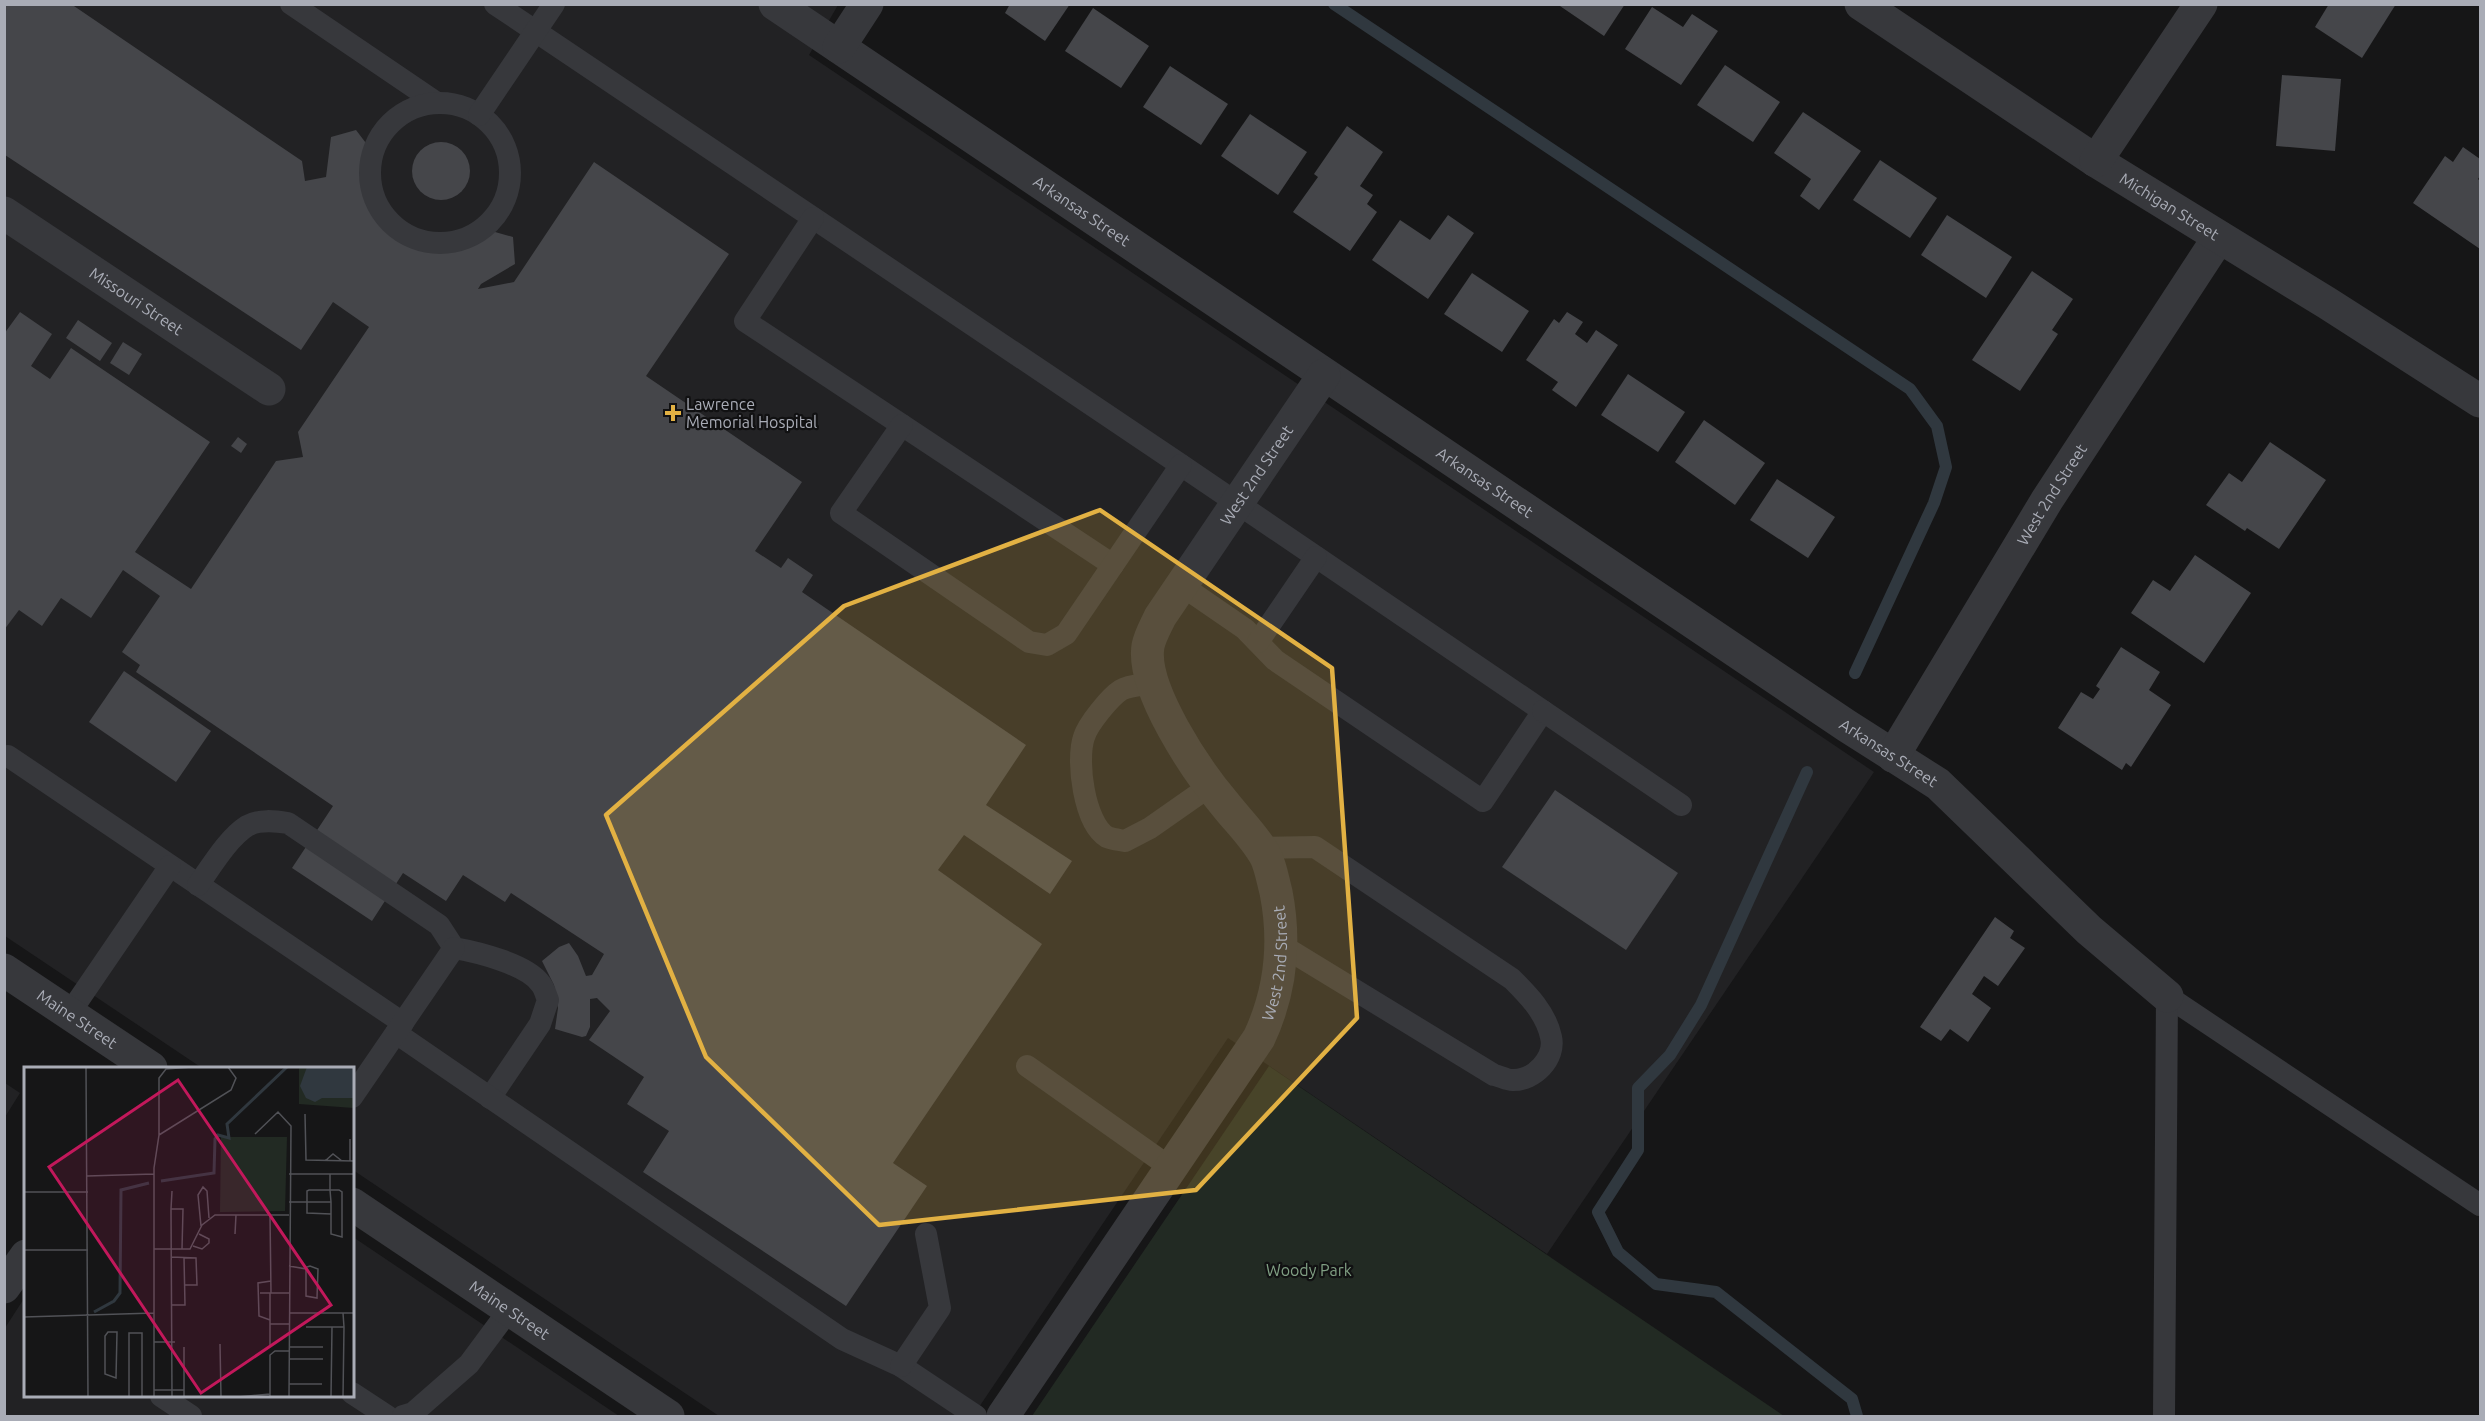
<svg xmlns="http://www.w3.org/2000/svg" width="2485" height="1421" viewBox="0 0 2485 1421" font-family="Ubuntu,sans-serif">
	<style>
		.built { fill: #222224 }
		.green { fill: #222a23 }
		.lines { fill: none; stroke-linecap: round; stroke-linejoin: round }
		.stream { stroke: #30383f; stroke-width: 12 }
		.building { fill: #45464a }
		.service { stroke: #37383c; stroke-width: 22 }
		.minor { stroke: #37383c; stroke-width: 33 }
		.tertiary { stroke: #37383c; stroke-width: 33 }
		.marked { fill: #e2b143; fill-opacity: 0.2; stroke: #e2b143; stroke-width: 4.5; stroke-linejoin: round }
		.poi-dot { fill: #e2b143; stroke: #111112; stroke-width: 2 }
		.labels { text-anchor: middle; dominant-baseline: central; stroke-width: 4.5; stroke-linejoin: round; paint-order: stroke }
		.street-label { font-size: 16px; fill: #a9acb6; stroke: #111112 }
		.poi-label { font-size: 16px; fill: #a9acb6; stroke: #111112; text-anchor: start }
		.park-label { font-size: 16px; fill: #81a084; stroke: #111112 }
		.inset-river { fill: none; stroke: #30383f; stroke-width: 3 }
		.inset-road { fill: none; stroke: #515257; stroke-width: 1.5 }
		.view { fill: #c2185b; fill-opacity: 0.15; stroke: #c2185b; stroke-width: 3 }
		.inset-edge { fill: none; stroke: #a9acb6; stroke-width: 3 }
	</style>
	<rect width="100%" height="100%" fill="#161617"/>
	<g class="built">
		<polygon points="4,5 838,5 809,55 1874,772 1547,1254 1228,1038 973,1416 719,1416 353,1170 352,1068 202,1068 5,936"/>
		<polygon points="5,1083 20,1093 5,1117"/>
		<polygon points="353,1237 619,1416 5,1416 5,1328 25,1297 26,1396 352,1396"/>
	</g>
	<polygon class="green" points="1269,1066 1784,1416 1032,1416"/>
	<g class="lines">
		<g class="stream">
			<polyline points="1334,4 1910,389 1937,426 1946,467 1934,503 1855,673"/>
			<polyline points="1807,772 1701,1005 1670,1055 1638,1088 1638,1150 1598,1212 1618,1252 1656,1284 1716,1292 1852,1399 1857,1416"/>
		</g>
	</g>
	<g class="building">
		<polygon points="5,4 71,4 302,161 305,181 326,177 331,137 356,130 372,151 368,177 373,198 383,218 400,234 422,244 445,247 468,242 488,230 513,237 515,264 481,284 478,289 514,282 594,162 729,254 646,376 802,482 755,551 781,568 788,558 813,575 802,592 1026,745 986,805 1072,861 1050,894 964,835 938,870 1042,944 893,1163 927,1186 846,1306 643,1172 669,1131 627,1104 644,1077 589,1040 610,1011 597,998 590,999 590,1027 586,1036 582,1037 555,1029 558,1008 554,985 542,961 559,947 569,943 578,956 586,976 592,975 604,954 511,893 505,902 463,875 446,901 403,873 372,921 292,868 333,806 136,672 140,665 122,652 160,596 123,570 91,618 61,598 42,626 19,610 4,630 4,334 20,312 52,334 31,366 50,379 71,348 210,442 135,552 191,589 276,461 303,457 298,432 369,327 333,302 301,350 5,155"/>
		<polygon points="1010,4 1070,4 1045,41 1005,13"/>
		<polygon points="1557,4 1625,4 1604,36"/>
		<polygon points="2329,4 2396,4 2362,58 2315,27"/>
		<polygon points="1652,7 1683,27 1692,14 1718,31 1681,85 1625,49"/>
		<polygon points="1093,8 1149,46 1121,88 1065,51"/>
		<polygon points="1725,65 1780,102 1753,142 1697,105"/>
		<polygon points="1170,66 1228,104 1201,145 1143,107"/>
		<polygon points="2282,75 2341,79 2335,151 2276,146"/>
		<polygon points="1803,112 1861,151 1819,210 1800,196 1811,179 1774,153"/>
		<polygon points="1250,114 1307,152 1278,195 1221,156"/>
		<polygon points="1347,126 1383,152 1360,186 1373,195 1367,204 1377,212 1350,251 1293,212 1318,177 1314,174"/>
		<circle cx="441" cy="171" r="29"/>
		<polygon points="2463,147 2480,159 2480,176 2478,179 2480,181 2480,249 2413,203 2445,156 2453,162"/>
		<polygon points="1880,160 1937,198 1910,238 1853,200"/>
		<polygon points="1448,215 1474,233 1428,299 1372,260 1400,220 1430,240"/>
		<polygon points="1947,215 2012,257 1986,298 1921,255"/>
		<polygon points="2032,271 2073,299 2052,330 2058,334 2020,391 1972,360"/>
		<polygon points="1472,273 1529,311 1502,352 1444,314"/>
		<polygon points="1567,312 1583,322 1575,334 1587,343 1596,330 1618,345 1576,407 1552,390 1558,382 1526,360 1554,319 1559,323"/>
		<polygon points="78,320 112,343 100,361 66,338"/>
		<polygon points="123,342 142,354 129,375 110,363"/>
		<polygon points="1628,374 1685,412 1658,452 1601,415"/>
		<polygon points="1704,420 1765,463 1735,505 1675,462"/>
		<polygon points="238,437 247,444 241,453 231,446"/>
		<polygon points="2270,442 2326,480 2279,549 2247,528 2245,531 2206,505 2229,473 2242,482"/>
		<polygon points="1777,479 1835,517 1808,558 1750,520"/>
		<polygon points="2195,555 2251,593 2204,663 2131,613 2153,580 2170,591"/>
		<polygon points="2121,647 2160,672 2149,690 2171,705 2131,767 2126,763 2122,770 2058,728 2081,692 2093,699 2100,689 2096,686"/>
		<polygon points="124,671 211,731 176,782 89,722"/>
		<polygon points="1555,790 1678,873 1626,950 1502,867"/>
		<polygon points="1995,917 2014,931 2010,938 2025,948 1998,986 1984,976 1972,994 1991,1008 1968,1042 1950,1029 1941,1041 1920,1027"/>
	</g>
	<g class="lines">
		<g class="service">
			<polyline points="291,4 437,103"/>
			<polyline points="495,4 1181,465 1543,711 1483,801 1275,660 1245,629 1181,585"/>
			<circle cx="440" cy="173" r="70"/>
			<polyline points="479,115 554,4"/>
			<polyline points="813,218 745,321 1113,565"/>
			<polyline points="902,425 841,513 1029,642 1047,645 1066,634 1181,465"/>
			<polyline points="1258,642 1316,557"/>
			<path d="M1153,683C1144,685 1130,685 1121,690C1110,697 1088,724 1084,737C1076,760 1084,823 1107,837C1112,839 1120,840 1125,841L1150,828L1210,786"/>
			<polyline points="1543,711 1681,805"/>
			<polyline points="8,756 403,1023"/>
			<path d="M1259,848L1315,847L1512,979C1528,995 1546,1013 1551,1037C1556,1058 1534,1081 1512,1080C1507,1080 1500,1076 1494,1075L1281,945"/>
			<path d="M198,885C211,867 228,838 247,826C259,819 275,821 288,823L439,925L454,948C477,952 526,964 540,983C544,987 546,995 548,1000L540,1024L490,1098"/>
			<polyline points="2167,996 2480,1205"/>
			<polyline points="69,1014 170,866"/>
			<polyline points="396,1033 842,1339 901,1366 976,1416"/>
			<polyline points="1027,1066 1171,1168"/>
			<polyline points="352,1097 454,948"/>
			<polyline points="901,1366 940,1308 926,1234"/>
			<polyline points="352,1393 387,1416"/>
			<polyline points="161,1396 191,1416"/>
			<polyline points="403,1416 413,1413 469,1364 509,1310"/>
			<polyline points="2164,1416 2167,996"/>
		</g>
		<g class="minor">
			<path id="s1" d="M775,4L1847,726L1938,784L2089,930L2167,996"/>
			<polyline points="839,47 867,4"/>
			<path id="s2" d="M4,213L269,389"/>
			<path id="s3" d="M1893,756L2047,500L2219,237"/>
			<path id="s4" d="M4,970L151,1068"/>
			<path id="s5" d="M352,1204L668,1416"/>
			<polyline points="4,1287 26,1256"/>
			<path id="s6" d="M1003,1416L1259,1038C1281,991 1286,943 1276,892C1273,881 1271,868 1266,857C1255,837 1238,821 1224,803C1197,771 1141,689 1148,646C1150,636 1156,626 1160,617L1324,375"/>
		</g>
		<g class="tertiary">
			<path id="s7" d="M1861,4L2096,161L2327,303L2480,401"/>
			<polyline points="2096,161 2201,4"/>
		</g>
	</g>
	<path class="marked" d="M1100,510L1332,668L1357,1018L1196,1190L879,1225L706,1057L606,815L844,606Z"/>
	<path class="poi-dot" d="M670 404h6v6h6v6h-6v6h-6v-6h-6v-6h6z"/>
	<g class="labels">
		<g class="street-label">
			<text stroke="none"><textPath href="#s7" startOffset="369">Michigan Street</textPath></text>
			<text stroke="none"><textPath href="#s1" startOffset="370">Arkansas Street</textPath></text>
			<text stroke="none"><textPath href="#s2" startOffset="159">Missouri Street</textPath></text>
			<text stroke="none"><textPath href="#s6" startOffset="1092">West 2nd Street</textPath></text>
			<text stroke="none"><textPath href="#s1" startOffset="856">Arkansas Street</textPath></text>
			<text stroke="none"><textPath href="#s3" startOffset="306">West 2nd Street</textPath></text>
			<text stroke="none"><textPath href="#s1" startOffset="1342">Arkansas Street</textPath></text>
			<text stroke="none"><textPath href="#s6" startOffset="534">West 2nd Street</textPath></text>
			<text stroke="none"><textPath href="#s4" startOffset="88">Maine Street</textPath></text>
			<text stroke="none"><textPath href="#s5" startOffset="190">Maine Street</textPath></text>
		</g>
		<g class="poi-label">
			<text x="686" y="404">Lawrence<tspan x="686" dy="18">Memorial Hospital</tspan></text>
		</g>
		<g class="park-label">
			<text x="1309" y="1270">Woody Park</text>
		</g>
	</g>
	<g transform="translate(24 1067)">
		<rect width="330" height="330" fill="#161617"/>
		<path d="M275,0H330V41L275,37ZM197,70H263L261,144L196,145Z" fill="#222a23"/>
		<path d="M283,0H330V31H298L291,35L282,31L276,19Z" fill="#30383f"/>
		<path class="inset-river" d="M137,114L190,106L191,72L194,68L205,71L203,57L263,0M70,245L90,234L96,226L97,123L125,116"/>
		<path class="inset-road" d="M62,0L64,330M281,47L282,93L330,94M231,67L254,45L267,59L265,330M135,68L207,23L212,11L204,0M326,72V94M301,94L309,87L318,94M265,107H330M306,107V123L307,135V167L318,170V125L315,123H285L283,124V146L307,147M63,109L130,107M0,125H64M265,135H307M147,142L148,124M246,148L247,226M177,159L174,128L179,120L183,124L185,151M211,167L212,148M169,179L178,182L185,176V172L175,167M130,182H166L178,158L191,148H265M0,183H64M147,190L172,191L173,218H161M265,199L282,202V229L293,231L294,202L286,199L280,201M236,226H265M147,238H161L160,190M265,246H330M0,250L130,246M246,253L235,249L234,216L247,214M246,257H265M282,260H308M84,265H93L92,311L81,307V269ZM130,275H151M196,277L197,330M246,278V226M160,280V330M265,280H299M265,292H299M265,317H298M130,323H160M105,330V266H118V330M130,330V101L135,68V11L142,2L168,0M148,330L147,142H159L158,182M214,330L246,327M246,330V288L251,284H265M307,330L308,260H320L319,246M319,330L320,260"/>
		<path class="view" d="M154,13L307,238L177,326L25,100Z"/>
		<rect width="330" height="330" class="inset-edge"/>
	</g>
	<rect width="2485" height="1421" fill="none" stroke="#a9acb6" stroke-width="12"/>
</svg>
